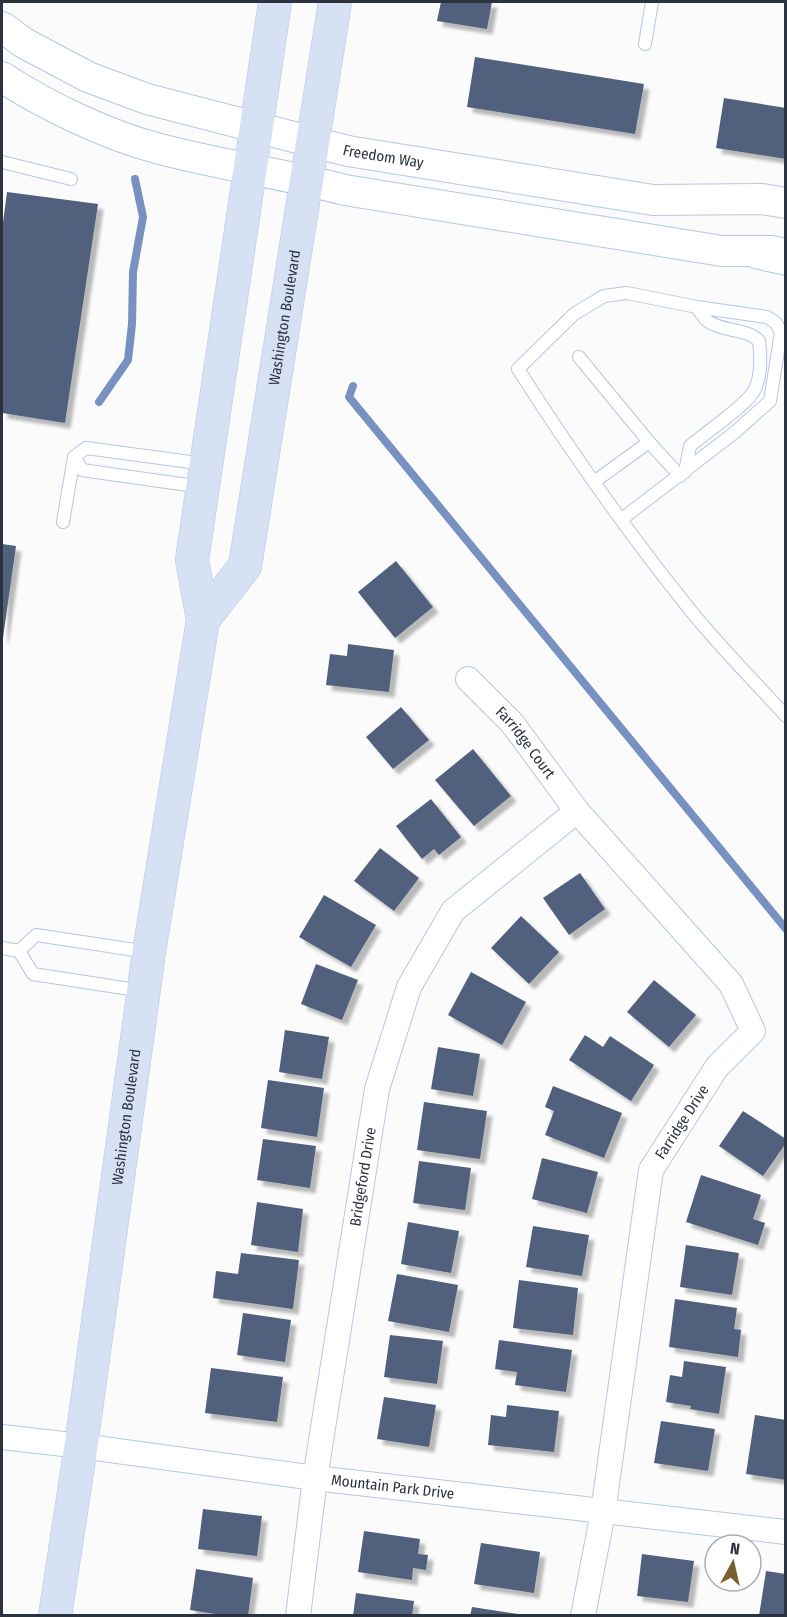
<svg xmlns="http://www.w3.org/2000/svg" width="787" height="1617" viewBox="0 0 787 1617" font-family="'Fira Sans Condensed',sans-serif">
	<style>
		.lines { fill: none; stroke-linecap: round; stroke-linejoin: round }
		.stream { stroke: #7891c0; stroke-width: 8 }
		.building { fill: #51607d; filter: url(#shadow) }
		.service-casing { stroke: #b5c6e7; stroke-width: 14 }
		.minor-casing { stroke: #b5c6e7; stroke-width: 26 }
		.tertiary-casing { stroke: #b5c6e7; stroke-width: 32 }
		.secondary-casing { stroke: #b5c6e7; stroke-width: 34 }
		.service { stroke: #fff; stroke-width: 12 }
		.minor { stroke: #fff; stroke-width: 24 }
		.tertiary { stroke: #fff; stroke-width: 30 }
		.secondary { stroke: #d7e1f4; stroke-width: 33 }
		.labels { text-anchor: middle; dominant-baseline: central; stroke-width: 6; stroke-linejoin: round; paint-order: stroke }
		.street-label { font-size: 15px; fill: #2c333f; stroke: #fff }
	</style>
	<defs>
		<filter id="shadow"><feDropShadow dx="5.5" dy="5.5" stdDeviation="1.5" flood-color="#0004"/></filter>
	</defs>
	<rect width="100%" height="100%" fill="#fbfbfb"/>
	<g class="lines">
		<g class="stream">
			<polyline points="353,386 349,397 786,929"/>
			<polyline points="99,402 128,360 132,324 133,272 143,217 135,179"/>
		</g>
	</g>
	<g class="building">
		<polygon points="441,2 492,2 487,29 437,21"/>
		<polygon points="475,57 644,84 635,134 467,107"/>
		<polygon points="724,98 786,108 786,159 716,148"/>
		<polygon points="7,192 98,204 65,423 2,413 2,230"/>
		<polygon points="2,544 16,546 3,638 2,638"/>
		<polygon points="396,561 433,607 395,638 358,592"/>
		<polygon points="348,644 394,650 389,692 326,685 330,654 347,656"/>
		<polygon points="401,707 429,740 393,769 366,737"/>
		<polygon points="473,749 511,796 474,826 435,780"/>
		<polygon points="431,799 461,837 439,855 434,849 422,859 396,826"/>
		<polygon points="380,848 419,878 394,911 354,881"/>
		<polygon points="580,873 605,909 569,935 543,898"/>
		<polygon points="324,895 376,925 351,967 299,937"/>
		<polygon points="521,916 559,952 529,984 491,948"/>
		<polygon points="316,964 358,980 342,1020 301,1004"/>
		<polygon points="471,972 526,1002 502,1045 448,1015"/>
		<polygon points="654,980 696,1015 669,1047 627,1012"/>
		<polygon points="285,1030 329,1037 322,1079 279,1072"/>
		<polygon points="585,1035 603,1047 610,1036 654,1065 631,1101 569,1060"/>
		<polygon points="438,1047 480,1054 473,1096 431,1089"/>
		<polygon points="268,1080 324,1088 317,1137 261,1128"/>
		<polygon points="553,1086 622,1113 604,1158 545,1135 554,1111 545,1107"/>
		<polygon points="424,1102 487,1111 480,1159 417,1150"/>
		<polygon points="743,1111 786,1139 786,1143 763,1176 719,1146"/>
		<polygon points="263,1139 316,1146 310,1188 257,1180"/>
		<polygon points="542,1158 598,1172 587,1213 532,1199"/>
		<polygon points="419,1161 471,1168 465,1210 413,1203"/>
		<polygon points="701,1175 761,1195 753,1219 765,1223 758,1245 686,1222"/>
		<polygon points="257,1202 303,1209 298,1252 251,1245"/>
		<polygon points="408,1222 459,1231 451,1273 401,1264"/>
		<polygon points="533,1226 589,1235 582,1276 526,1267"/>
		<polygon points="686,1245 739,1253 732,1295 680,1287"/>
		<polygon points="241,1253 299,1260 293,1309 213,1298 216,1271 238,1274"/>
		<polygon points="397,1274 458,1285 449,1332 388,1321"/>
		<polygon points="519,1280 578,1288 573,1335 513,1328"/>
		<polygon points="675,1299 737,1308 734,1329 741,1330 738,1357 669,1347"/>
		<polygon points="243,1313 291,1320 285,1362 237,1355"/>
		<polygon points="390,1335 443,1341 437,1384 384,1377"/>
		<polygon points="499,1340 572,1350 566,1392 515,1385 517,1372 495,1369"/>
		<polygon points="684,1361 726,1367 719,1414 690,1409 691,1406 666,1402 670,1375 682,1377"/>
		<polygon points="211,1368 283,1377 277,1422 205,1413"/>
		<polygon points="384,1397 436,1405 429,1447 377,1439"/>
		<polygon points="507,1405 559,1411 554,1452 488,1445 491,1415 506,1417"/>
		<polygon points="755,1415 786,1420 786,1480 746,1474"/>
		<polygon points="661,1421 715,1429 708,1471 654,1463"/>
		<polygon points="203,1509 262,1516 257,1556 198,1549"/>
		<polygon points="364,1531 420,1539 418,1554 428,1555 426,1570 413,1568 412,1580 358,1572"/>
		<polygon points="481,1543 540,1552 534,1593 474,1584"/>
		<polygon points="642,1554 694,1561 688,1602 637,1596"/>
		<polygon points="196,1569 253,1578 248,1616 228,1616 190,1610"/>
		<polygon points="766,1571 786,1574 786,1616 759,1616"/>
		<polygon points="356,1593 414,1601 412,1616 353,1616"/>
		<polygon points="472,1607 518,1614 518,1616 470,1616"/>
	</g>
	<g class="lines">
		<defs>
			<g id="service">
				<polyline points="645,44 652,2"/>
				<polyline points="2,162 71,179"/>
				<polyline points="754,262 786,269"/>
				<polyline points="579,357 649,442 594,482"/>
				<polyline points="649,442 680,476"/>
				<polyline points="74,457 82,470 202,487"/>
				<path d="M685,472L690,446C706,432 743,408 754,391C762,376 761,357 759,341C746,328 725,332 709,322C704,319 700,312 697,307"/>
				<path d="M622,519L734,433L770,401L781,332L776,323L767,317L697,307L627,293L604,296L574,314L518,369C571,452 629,534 691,611C720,647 754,681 786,716"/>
				<polyline points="63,522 74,457 86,448 205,464"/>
				<polyline points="2,948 19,951 33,974 143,991"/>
				<polyline points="19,951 36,935 148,952"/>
			</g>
			<g id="minor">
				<path id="s1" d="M468,679L512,723L577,811L731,984L753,1031L717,1067L651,1170L603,1512L583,1616"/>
				<path id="s2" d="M2,1437L81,1446L315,1478L786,1532"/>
				<path id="s3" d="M298,1616L315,1478L377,1089L409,987L453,911L577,811"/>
			</g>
			<g id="tertiary">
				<path id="s4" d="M2,27L24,43L88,77L147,99L348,151L653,200L762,199L786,203"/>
				<path d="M2,77C46,106 109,136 160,149C221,165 284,174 345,190L722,251H771L786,254"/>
			</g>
			<g id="secondary">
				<path id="s5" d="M203,620L245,566L335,2"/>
				<path id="s6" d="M55,1616L81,1446L149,952L203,620L192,560L275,2"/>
			</g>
		</defs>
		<use href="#service" class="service-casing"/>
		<use href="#minor" class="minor-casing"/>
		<use href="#tertiary" class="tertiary-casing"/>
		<use href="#secondary" class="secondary-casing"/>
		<use href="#service" class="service"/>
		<use href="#minor" class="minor"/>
		<use href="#tertiary" class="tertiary"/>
		<use href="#secondary" class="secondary"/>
	</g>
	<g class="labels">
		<g class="street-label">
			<text stroke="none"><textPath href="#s4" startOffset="406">Freedom Way</textPath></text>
			<text stroke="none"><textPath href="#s5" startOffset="320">Washington Boulevard</textPath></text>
			<text stroke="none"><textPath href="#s1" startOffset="86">Farridge Court</textPath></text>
			<text stroke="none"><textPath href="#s6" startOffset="504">Washington Boulevard</textPath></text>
			<text transform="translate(682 1122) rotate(-57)">Farridge Drive</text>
			<text stroke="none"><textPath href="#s3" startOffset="444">Bridgeford Drive</textPath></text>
			<text stroke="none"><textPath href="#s2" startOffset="394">Mountain Park Drive</textPath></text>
		</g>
	</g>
	<rect width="787" height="1617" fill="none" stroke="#2c333f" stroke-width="6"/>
	<g transform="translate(733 1563) rotate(8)"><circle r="28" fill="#ffffff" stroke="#abadb2" stroke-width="1.5"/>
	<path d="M0-4.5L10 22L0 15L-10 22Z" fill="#786030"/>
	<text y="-9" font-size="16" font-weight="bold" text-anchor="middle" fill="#2c333f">N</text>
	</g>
</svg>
